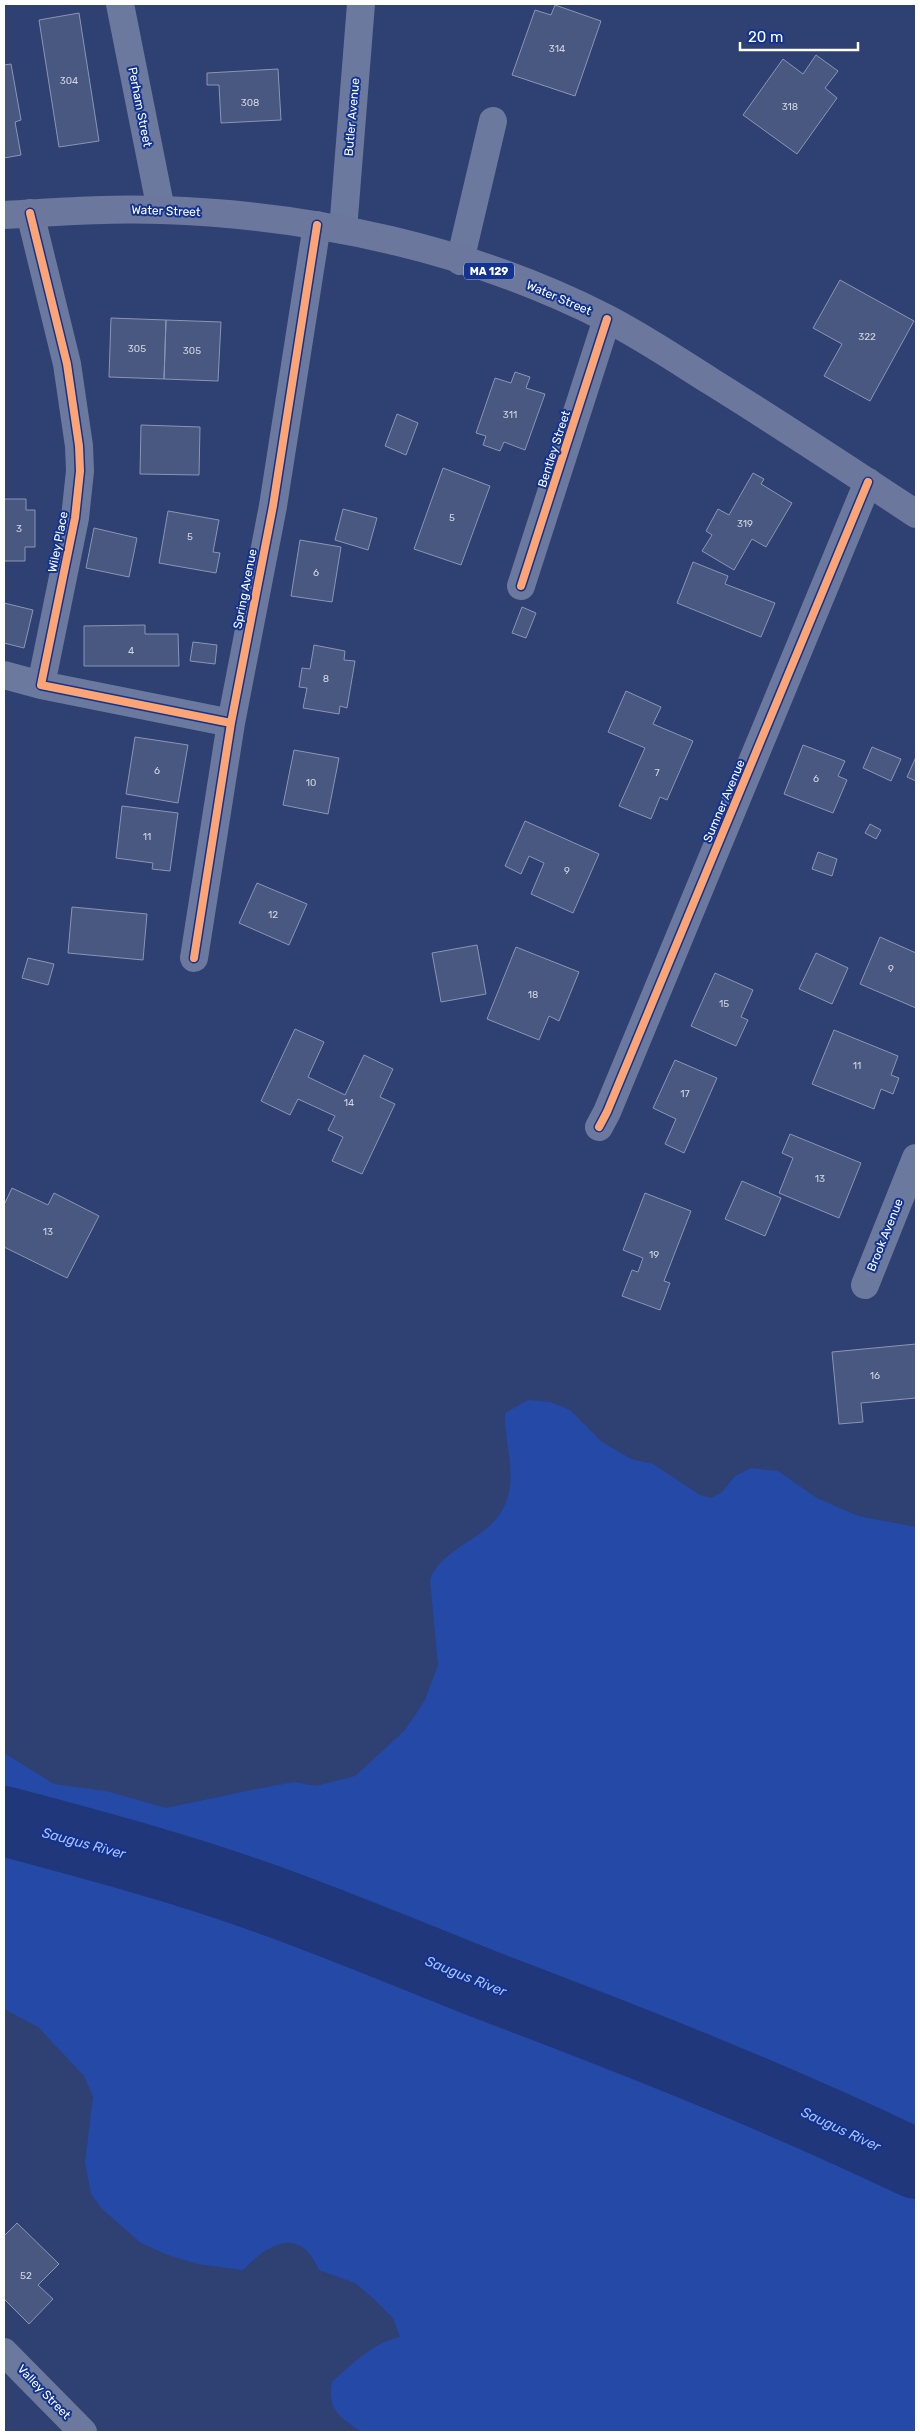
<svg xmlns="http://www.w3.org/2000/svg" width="920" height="2436" font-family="Rubik,sans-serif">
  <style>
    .green { fill: #2549a7 }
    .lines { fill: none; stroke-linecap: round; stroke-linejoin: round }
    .river { stroke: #20377b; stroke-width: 70 }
    .building { fill: #495881; stroke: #8b95b4 }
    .minor { stroke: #6b799e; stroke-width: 28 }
    .major { stroke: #6b779d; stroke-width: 28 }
    .cycleway-casing { stroke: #12338f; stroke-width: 11 }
    .cycleway { stroke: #fda474; stroke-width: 8 }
    .labels { text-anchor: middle; stroke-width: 4; stroke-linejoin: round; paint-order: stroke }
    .number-label { font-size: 10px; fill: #d2d5e0 }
    .shield { fill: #12338f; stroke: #b8c2dd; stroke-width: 1 }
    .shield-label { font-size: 11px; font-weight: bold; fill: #fff }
    .street-label { font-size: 12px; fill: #fff; stroke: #12338f }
    .water-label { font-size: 14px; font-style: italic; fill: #a8bff9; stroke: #12338f }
  </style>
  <rect width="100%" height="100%" fill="#2f4072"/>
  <!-- green -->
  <path class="green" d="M528,1400L550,1402L570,1410L602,1442L631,1459L653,1464L700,1495L711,1498L721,1493L735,1476L751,1468L778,1471L817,1498L858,1516L916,1527V2432H361C340,2416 327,2411 332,2382C351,2365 374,2342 400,2337L393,2318L373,2298L355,2283L319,2270C300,2226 270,2242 243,2270L198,2264L168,2255L141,2243L102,2209L91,2194L85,2162L93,2097L84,2076L38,2027L4,2009V1753L54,1784L106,1791L166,1808L251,1790L294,1782L316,1786L355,1776L405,1730L425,1700L438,1665L430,1580C443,1541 504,1540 510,1486C513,1461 504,1438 505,1413Z"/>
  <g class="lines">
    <!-- river -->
    <path class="river" d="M4,1821C89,1844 174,1866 258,1896C335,1923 410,1955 486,1985C632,2040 776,2097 916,2164"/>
  </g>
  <!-- building -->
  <path class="building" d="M555,5L601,21L575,96L512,75L535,10L551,15Z
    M79,13L99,141L59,147L39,20Z
    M816,55L838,71L825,88L837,98L797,154L743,115L783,59L803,74Z
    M11,64L21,120L15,122L21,155L4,158V65Z
    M278,69L281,120L221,123L219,85H207V73Z
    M840,280L914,321L870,401L824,376L842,344L813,328Z
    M111,318L166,320L164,379L109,377Z
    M166,320L221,322L218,381L164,379Z
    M515,372L530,377L526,388L545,394L525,450L504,442L500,451L483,445L486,436L476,433L495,378L511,383Z
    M397,414L418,423L406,455L385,446Z
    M141,425L200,427L199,475L140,474Z
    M443,468L490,486L461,565L414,549Z
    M753,473L764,479L761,484L792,503L766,547L752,539L734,570L702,551L712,535L706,531L718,509L729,515Z
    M4,499H26V510H35V547H25V561H4Z
    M343,509L377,518L368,550L335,540Z
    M168,511L219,520L213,552L220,553L216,573L159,563Z
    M94,528L137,538L129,577L86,568Z
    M300,540L341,547L332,602L291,596Z
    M693,562L728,576L725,584L775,603L761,637L677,603Z
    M4,603L33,610L24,648L4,643Z
    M522,607L536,613L526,638L512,633Z
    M145,625V634H178L179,666H84V626Z
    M193,642L217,645L215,664L190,661Z
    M314,645L345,651L344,660L355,661L347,708L340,706L339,714L303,708L307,688L299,687L302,668L310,669Z
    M626,691L661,707L653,724L693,741L667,800L660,797L651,819L619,806L645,748L608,732Z
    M135,737L188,745L178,803L126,794Z
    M803,745L845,761L838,776L847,780L833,813L784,794Z
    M872,747L901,759L891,781L863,768Z
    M294,750L339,758L328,814L283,805Z
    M916,757V781L907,777Z
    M122,806L178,813L170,871L152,869L153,863L116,858Z
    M525,821L599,854L573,913L531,894L544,863L529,856L521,874L505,866Z
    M870,824L881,830L876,839L865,833Z
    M818,852L837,859L832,876L812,869Z
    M257,883L307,904L289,945L239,923Z
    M72,907L147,914L143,960L68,953Z
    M880,937L916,953V1008L860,984Z
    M477,945L486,994L441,1002L432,953Z
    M516,947L579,972L559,1021L549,1016L539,1040L487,1019Z
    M816,953L848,968L832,1004L799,989Z
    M28,958L54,964L48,985L22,978Z
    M715,973L753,990L741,1017L748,1020L736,1046L691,1026Z
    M295,1029L324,1042L308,1077L345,1095L364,1055L393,1069L380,1097L395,1104L362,1174L332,1161L343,1137L328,1130L335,1116L298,1099L290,1115L261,1101Z
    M834,1030L898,1056L891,1075L899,1078L893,1094L881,1089L874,1109L812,1084Z
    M675,1060L717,1078L684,1153L665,1144L676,1119L653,1108Z
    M790,1134L861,1163L839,1218L779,1193L793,1158L782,1153Z
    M742,1181L781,1198L765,1236L725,1219Z
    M12,1188L48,1205L54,1193L99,1216L67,1278L4,1247V1205Z
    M645,1193L691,1211L664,1281L670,1283L660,1310L622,1296L632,1270L638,1272L643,1258L623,1250Z
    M916,1344V1398L861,1403L863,1422L839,1424L832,1352Z
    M17,2223L59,2264L38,2285L53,2299L29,2324L4,2299V2236Z"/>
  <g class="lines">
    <!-- minor -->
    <path class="minor" d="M120,4L161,210
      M30,213L67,364L79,446L80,471L75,518L41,685L231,723
      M343,230L361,4
      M460,261L493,121
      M521,586L607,319
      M4,675L41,685
      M194,958L231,723L273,506L317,225
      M599,1127L607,1112L868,482
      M865,1285L916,1158
      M4,2352L83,2432"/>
    <!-- major -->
    <path class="major" d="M4,215C56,212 109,208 162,210C313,215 471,249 606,318C643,337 677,360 712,382C781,425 848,469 916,514"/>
    <!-- cycleway casing -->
    <g class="cycleway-casing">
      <path id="cycleway" d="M30,213L67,364L79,446L80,471L75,518L41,685L231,723
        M521,586L607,319
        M194,958L231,723L273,506L317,225
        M599,1127L607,1112L868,482"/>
    </g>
    <!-- cycleway -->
    <use href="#cycleway" class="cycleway"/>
  </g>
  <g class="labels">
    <!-- number labels -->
    <g class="number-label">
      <text x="557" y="52">314</text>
      <text x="69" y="84">304</text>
      <text x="250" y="106">308</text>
      <text x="790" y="110">318</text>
      <text x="867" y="340">322</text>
      <text x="137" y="352">305</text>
      <text x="192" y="354">305</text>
      <text x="510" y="418">311</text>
      <text x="452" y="521">5</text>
      <text x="745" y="527">319</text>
      <text x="19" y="532">3</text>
      <text x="190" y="540">5</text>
      <text x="316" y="576">6</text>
      <text x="131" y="654">4</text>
      <text x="326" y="682">8</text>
      <text x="157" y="774">6</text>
      <text x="657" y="776">7</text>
      <text x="816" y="782">6</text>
      <text x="311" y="786">10</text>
      <text x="147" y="840">11</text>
      <text x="567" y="874">9</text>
      <text x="273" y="918">12</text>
      <text x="891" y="972">9</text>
      <text x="533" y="998">18</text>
      <text x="724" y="1007">15</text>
      <text x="857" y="1069">11</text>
      <text x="685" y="1097">17</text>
      <text x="349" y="1106">14</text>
      <text x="820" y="1182">13</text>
      <text x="48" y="1235">13</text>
      <text x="654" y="1258">19</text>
      <text x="875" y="1379">16</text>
      <text x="26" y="2279">52</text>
    </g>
    <!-- shield labels -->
    <rect class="shield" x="464" y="262.5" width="50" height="17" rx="4"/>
    <g class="shield-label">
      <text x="489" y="275">MA 129</text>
    </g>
    <!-- street labels -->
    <g class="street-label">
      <text transform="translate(140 107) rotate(79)" y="4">Perham Street</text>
      <text transform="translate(352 117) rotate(-85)" y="4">Butler Avenue</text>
      <text transform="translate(166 211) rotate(2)" y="4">Water Street</text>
      <text transform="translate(559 298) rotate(23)" y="4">Water Street</text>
      <text transform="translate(554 449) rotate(-72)" y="4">Bentley Street</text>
      <text transform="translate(58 542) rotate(-79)" y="4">Wiley Place</text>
      <text transform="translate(245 589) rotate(-79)" y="4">Spring Avenue</text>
      <text transform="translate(724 801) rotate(-67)" y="4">Sumner Avenue</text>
      <text transform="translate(885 1235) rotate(-68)" y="4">Brook Avenue</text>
      <text transform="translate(44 2392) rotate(46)" y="4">Valley Street</text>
    </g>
    <!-- water labels -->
    <g class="water-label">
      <text transform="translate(84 1843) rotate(15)" y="5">Saugus River</text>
      <text transform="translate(466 1976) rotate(22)" y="5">Saugus River</text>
      <text transform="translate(841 2129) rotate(25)" y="5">Saugus River</text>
    </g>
  </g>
  <!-- border -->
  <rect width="920" height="2436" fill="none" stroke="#ffffff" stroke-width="10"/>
  <!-- scale -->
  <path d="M740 42v8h118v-8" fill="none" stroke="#ffffff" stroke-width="2.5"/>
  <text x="748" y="42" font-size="15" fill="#ffffff" stroke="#12338f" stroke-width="4" paint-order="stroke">20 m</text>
</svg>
